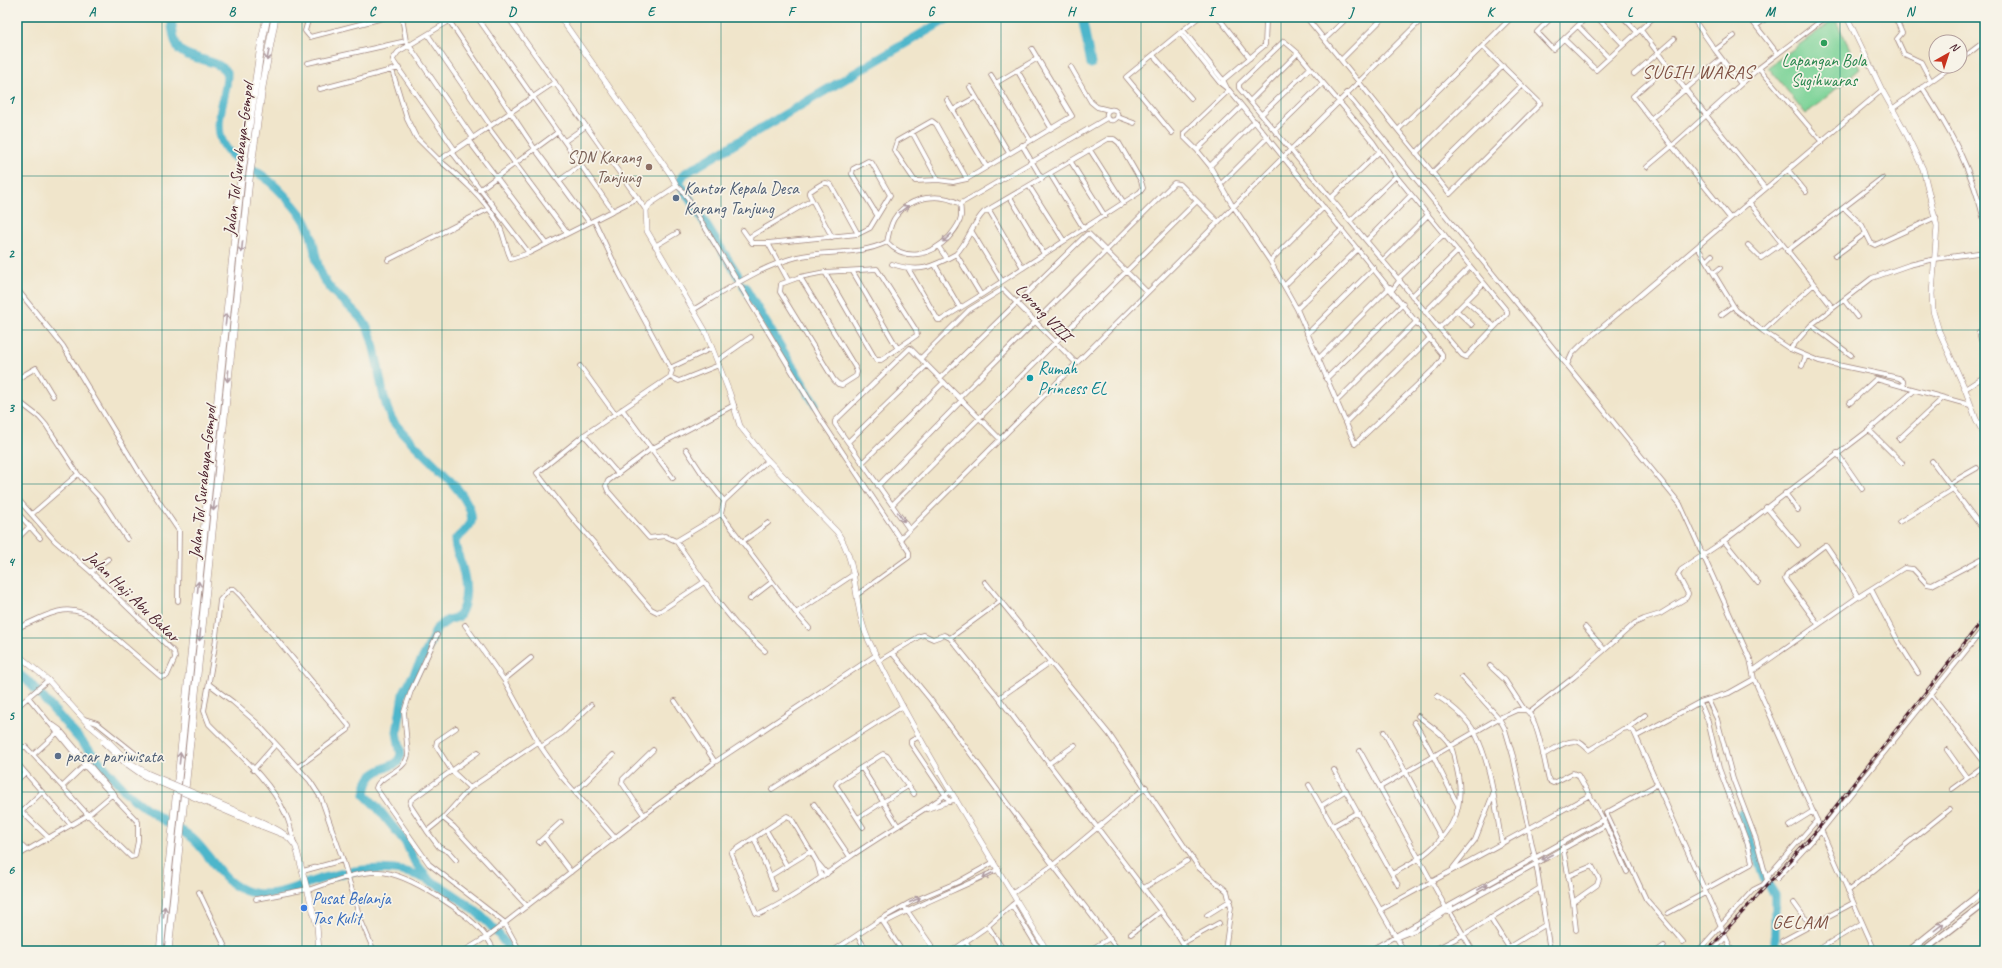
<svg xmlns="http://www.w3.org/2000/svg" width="2002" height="968" font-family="Caveat,sans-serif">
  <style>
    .garden { fill: #7dd398; stroke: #647962 }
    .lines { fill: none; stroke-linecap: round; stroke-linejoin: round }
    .river { stroke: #4db6cb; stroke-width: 9 }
    .minor-casing { stroke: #9d827b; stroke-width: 5.5 }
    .tertiary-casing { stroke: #9d827b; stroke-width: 6 }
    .trunk-casing { stroke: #9d827b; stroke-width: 8 }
    .motorway-casing { stroke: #9d827b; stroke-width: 8 }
    .minor { stroke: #fff; stroke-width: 4 }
    .tertiary { stroke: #fff; stroke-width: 5 }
    .trunk { stroke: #fff; stroke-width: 6 }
    .motorway { stroke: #fff; stroke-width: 7 }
    .rail-casing { stroke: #4a1f2b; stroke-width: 3 }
    .rail { stroke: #f7f3e8; stroke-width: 1.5; stroke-dasharray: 4.5; stroke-linecap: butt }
    .tertiary-bridge-casing { stroke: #9d827b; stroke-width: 6; stroke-linecap: butt }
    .tertiary-bridge { stroke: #fff; stroke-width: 5 }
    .oneway { stroke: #ae9aa0 }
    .grid { fill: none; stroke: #0f766e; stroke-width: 1; stroke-opacity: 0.55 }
    .leisure-dot { fill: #2e9e5b; stroke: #f7f3e8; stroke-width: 1.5 }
    .education-dot { fill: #8d6e63; stroke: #f7f3e8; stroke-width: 1.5 }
    .service-dot { fill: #5c6f8a; stroke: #f7f3e8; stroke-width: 1.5 }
    .culture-dot { fill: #0f9aa8; stroke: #f7f3e8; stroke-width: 1.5 }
    .shop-dot { fill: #3f7fe0; stroke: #f7f3e8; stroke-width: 1.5 }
    .labels { text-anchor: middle; stroke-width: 3.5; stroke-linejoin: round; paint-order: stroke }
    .leisure-label { font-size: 17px; fill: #27864d; stroke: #f7f3e8 }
    .education-label { font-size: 17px; fill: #785e54; stroke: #f7f3e8; text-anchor: end }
    .street-label { font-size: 17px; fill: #4a1f2b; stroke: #f7f3e8 }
    .service-label { font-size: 17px; fill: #4e5e75; stroke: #f7f3e8; text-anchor: start }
    .culture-label { font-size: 17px; fill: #0d838f; stroke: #f7f3e8; text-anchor: start }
    .shop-label { font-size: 17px; fill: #366cbe; stroke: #f7f3e8; text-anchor: start }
    .quarter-label { font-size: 19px; letter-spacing: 1px; fill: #7e5042; stroke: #f7f3e8 }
    .neatline { fill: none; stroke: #0f766e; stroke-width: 1.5 }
    .grid-label { font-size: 13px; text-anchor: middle; font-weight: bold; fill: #0f766e }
  </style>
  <rect width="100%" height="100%" fill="#f7f3e8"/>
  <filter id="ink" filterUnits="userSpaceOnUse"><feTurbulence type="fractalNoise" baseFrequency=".025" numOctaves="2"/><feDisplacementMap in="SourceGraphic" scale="8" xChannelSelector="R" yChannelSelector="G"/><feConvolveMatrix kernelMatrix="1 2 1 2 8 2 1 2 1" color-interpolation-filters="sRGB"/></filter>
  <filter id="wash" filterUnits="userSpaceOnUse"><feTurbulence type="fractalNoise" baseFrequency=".012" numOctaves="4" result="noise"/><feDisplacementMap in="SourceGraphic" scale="16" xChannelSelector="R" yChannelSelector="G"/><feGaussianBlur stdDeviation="0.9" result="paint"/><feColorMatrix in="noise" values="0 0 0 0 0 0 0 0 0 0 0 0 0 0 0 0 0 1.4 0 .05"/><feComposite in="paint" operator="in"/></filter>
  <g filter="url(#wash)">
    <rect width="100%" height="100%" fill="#f0e5cb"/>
    <!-- garden -->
    <path class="garden" d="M1835,19L1860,69L1806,114L1768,67Z"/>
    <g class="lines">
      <!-- river -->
      <path class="river" d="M171,17C172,26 173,40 178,48C186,60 214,57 227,72C228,97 212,120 223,143C232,161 252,167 267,179C280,190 292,203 302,216C317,236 312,264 327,284C340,302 362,312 370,334C379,358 381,403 393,421C409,445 478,495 471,522C469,529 460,535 455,540C455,547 457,551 459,558C466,576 470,601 458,617L448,620L437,628L426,652L403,694L397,732L401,755L397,763C378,771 367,772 365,795L376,806L406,843L415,862L429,880
        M1082,17L1091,64
        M739,277L679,182L684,174L950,17
        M744,286L815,404
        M17,673L29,682L128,794C142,806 155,815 170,824C177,829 187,833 193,839C212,856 222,885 249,892C278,900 301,883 328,877C348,871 372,868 394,870C435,874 490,916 510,951
        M1741,813L1764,878L1775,895V951"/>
    </g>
  </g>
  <g filter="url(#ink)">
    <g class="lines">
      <!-- minor casing -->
      <g class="minor-casing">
        <path id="minor" d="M309,17L305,31L310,37L387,17
          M402,17L406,41L473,138
          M456,17L398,52L393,59L394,62L455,150L555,82
          M477,17L613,211
          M508,17L646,210
          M1218,17L1250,58
          M1306,17L1450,194L1540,104L1539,102L1483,47
          M1552,17L1537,32L1553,49L1587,17
          M1597,17L1623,44
          M1623,17L1637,32
          M1692,17L1715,50
          M1749,17L1777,53
          M1895,17L1902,33L1897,39L1904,54L1921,62L1931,81
          M450,22L535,149L589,222
          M1578,26L1608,57
          M1756,26L1768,17
          M1640,29L1685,89L1765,188
          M1183,30L1223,80L1227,88
          M1180,33L1220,83L1229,90
          M428,35L490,125
          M1734,36L1715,50L1741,84
          M1325,39L1348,17
          M1564,39L1596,70L1654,17
          M1284,41L1298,53L1373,142L1396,176L1507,311V314L1466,357L1462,355L1439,328L1239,88V84Z
          M1153,55L1191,98
          M1341,60L1384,17
          M1960,60L1985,41
          M308,63L406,41
          M1668,66L1633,96L1672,146L1759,68L1826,17
          M1071,67L1091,102L1097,107L1109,110
          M1759,68L1822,142
          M392,70L407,119L416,137L439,160
          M1017,70L1051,128
          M1634,74L1674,39
          M991,75L1030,140
          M996,83L1038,58
          M1220,83L1265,45L1266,21L1263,17
          M970,87L1009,153
          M1922,87C1952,133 1972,170 1985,224
          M320,89L399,68
          M1229,90L1442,354V359L1435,368L1355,444L1297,309L1270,261L1231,203L1210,166L1197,150L1184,137V133Z
          M1346,93L1567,365
          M947,100L986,166
          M1250,101L1298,53
          M1892,109L1952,66
          M1106.5 115a5.5 5.5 0 1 1 11 0a5.5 5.5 0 1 1-11 0Z
          M953,110L976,97
          M1262,114L1310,68
          M1118,117L1134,123
          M1653,117L1721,59
          M488,127L567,233
          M1275,130L1323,83
          M1398,130L1512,17
          M912,132L938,180
          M1172,133L1126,77L1199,17
          M1108,139H1114L1119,143L1141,181L1143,188L1140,192L981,295L956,254C968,242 972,224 984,212Z
          M469,141L547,244
          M565,141L586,126
          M1022,145L1042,179
          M1090,150L1124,203
          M1197,150L1242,106
          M453,151L439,160C461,178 482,196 497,221C504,233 505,247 511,259L529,253
          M452,152L529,253L638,198
          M1416,153L1503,66
          M1071,162L1105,216
          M1210,166L1255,121
          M1647,167L1672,146L1730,218
          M1788,170L1806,192
          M1432,173L1522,85
          M1050,174L1084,229
          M967,179L936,124L932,121L897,141L894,150L915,181L938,180L953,182L967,179L1072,116L1032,49
          M560,180L581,165
          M1221,184L1268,137
          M677,186L683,191L823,423L909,552V557L858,594
          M1029,186L1064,241
          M479,190L558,132
          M1010,197L1044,254
          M1332,197L1379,152
          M1749,202L1833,308
          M960,204L1107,118
          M1844,208L1862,225L1871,243L1875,245L1936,217
          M989,210L1023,268
          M594,220L619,273L672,371L670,377L584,435L618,474
          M1351,220L1396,176
          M743,230L750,240
          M972,232L1002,281
          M832,237L809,194V192C816,188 824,179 831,185L858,234
          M1367,240L1411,195
          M887,242C905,262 931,256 949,237C954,231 960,224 961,216C961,212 961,207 960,204
          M768,243H752L750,240L751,236L812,200
          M1748,245L1761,258L1781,244
          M655,246L677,233
          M938,246L947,259
          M1698,248L1736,310L1763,331L1790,349L1819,361L1899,378L1903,381L1904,387
          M1787,251L1882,178
          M1835,256L1866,233
          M388,260L488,209
          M1383,260L1428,215
          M1270,261L1324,207
          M1706,261L1712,255
          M892,264C919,273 931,268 956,254
          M935,265L960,308
          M909,270L938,320H941L981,295
          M853,272L898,349
          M1714,273L1720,268
          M800,277L825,272L877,269L916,330L917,335L881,360H876L825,272
          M800,277L855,367L857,372L856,376L842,385L838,384L834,380L780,292L781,284Z
          M1398,279L1444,234
          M788,280L768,243L858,234L870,228L890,195L872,163L868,161L853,169L852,174L877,215
          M1284,286L1342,229
          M17,289L63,346L141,475L179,531L178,601
          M1392,290L1400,280
          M1412,296L1458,251
          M1844,300L1857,317
          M1466,301L1494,326
          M1297,309L1358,249
          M693,310C726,290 759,267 797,257C826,250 859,256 887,242C889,233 890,223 896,216C911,196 940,192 960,204
          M1456,310L1472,325
          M1425,312L1470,267
          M1721,315L1733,306
          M1811,325L1851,355
          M1439,328L1484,283
          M1985,328L1979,332L1985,354
          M1763,331L1813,285
          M1307,334L1374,268
          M1790,349L1811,325L1872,278L1909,265L1935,259L1985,252
          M921,358L969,310L1003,289L1076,363
          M1318,359L1390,287
          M717,361L751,337
          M580,366L615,414
          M1802,366L1806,356
          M670,368L712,348
          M670,377L679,381L719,365
          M940,378L1087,234H1089L1147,292
          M17,379L36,368L53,396
          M1326,379L1403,304
          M1965,389L1985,376
          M959,398L1174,183L1180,184L1218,222
          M17,400L39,417L46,425L78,474L32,514
          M1336,402L1417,321
          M1850,403L1876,379L1970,405
          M734,405L651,449L608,481L606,486L608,491L649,538L665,536L676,541L719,603L736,624L765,651
          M622,409L673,478
          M1345,423L1430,338
          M1869,430L1902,463
          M584,435L537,473L563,507L651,609L657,612L662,610L704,582
          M1899,439L1943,398
          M848,442L927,365
          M686,449L701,472L724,501
          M1837,453L1862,489
          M1932,461L1985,532
          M862,463L944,382
          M78,474L100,498L127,539
          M1949,484L1977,468
          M878,486L962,400
          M1785,493L1798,510
          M17,498L55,541L91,572L174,652L175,658L167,676L161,677L95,620C66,599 46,617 17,628
          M892,505L1197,201
          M1766,507L1798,545
          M17,512L40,538
          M721,514L796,613L854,574
          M1899,522L1953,489
          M909,529L835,424V421L910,348L1000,439
          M901,538L1424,17
          M17,539L30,526
          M676,541L721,514L724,501L768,460
          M1724,541L1758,583
          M742,542L768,523
          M91,572L108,559
          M985,582L1109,734L1199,868L1227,891L1231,907L1225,951
          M1871,589L1898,641L1918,673
          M750,599L772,582
          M796,613L809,628
          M1818,624L1785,579L1787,574L1824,546H1826L1845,574L1858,597
          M465,625L504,680L541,747L561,776L615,838
          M1585,627L1604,649
          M437,635L411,691L404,712L408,755C405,772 379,775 376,788L429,864L504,922L520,951
          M950,638L999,602
          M893,654L930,699L1053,865L1119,951
          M879,661L920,636L924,635L933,639L944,635L950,638L999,698L1172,926L1187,951
          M1490,666L1505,680L1524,709
          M1754,670L1858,597L1904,568L1913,569L1927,584L1932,585L1985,557
          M1462,677L1499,718L1505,729L1513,756L1536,863L1550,951
          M504,680L531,658
          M209,684L233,702L257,723L310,781L321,798L343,860L360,918L374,951
          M1931,694L1985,763
          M1437,696C1451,705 1467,718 1475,733C1492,766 1495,807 1502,844
          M999,698L1049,663
          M675,701L715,762
          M1700,702L1708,721L1719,768L1748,845L1752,862L1751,864L1704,890
          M17,707L48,680
          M1529,712L1574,677L1635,623L1644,619L1660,614L1686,598L1688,594L1678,575L1681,570L1724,541L1869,430L1915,390
          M84,719L97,723L142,759
          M1414,722C1431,748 1443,778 1458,805
          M53,725L60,730L115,795
          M456,728L437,741L436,746L452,771L470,788L538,742
          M1628,728L1645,715
          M1384,732L1442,839
          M1637,736L1700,702L1729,693L1754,679
          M918,737L911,741V744L950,802
          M541,747L562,733L591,705
          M17,750L21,747H26L88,815L131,857L135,856L138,841V822L84,765L29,698
          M1947,750L1967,778
          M1360,751L1446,908
          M34,754L58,732
          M1543,755C1553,750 1568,738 1579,742C1583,744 1586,748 1589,750L1623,729L1628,728L1634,732L1732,951
          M17,763L70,824
          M1048,764L1075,745
          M862,768L898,826
          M253,770L276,744
          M1334,770L1398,885
          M17,780L25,773
          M1309,785L1404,951
          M1656,785L1606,813L1646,899L1683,942
          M63,786L86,764
          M1380,787L1499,718L1517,710H1526C1538,718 1545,766 1549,781L1553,783L1573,773L1578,775L1603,819L1627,872
          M470,788L443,818L427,831L410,805L411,800L478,752
          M772,789L903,706
          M1952,789L1985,765
          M575,792L613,755
          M814,804L850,857
          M1321,806L1346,790
          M927,809L956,799
          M22,812L49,838
          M644,815L622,783L623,779L653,750
          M17,816L42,792
          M443,818L454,827L526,905
          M858,818L908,786
          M1333,826L1358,812
          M1789,826L1813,811
          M863,827L836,785L838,782L883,754L887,756L914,794
          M766,830L787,866
          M427,831L439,847L449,852L456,860
          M545,838L571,872
          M754,838L770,876L811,851
          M17,841L26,850
          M539,842L561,822
          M294,843C292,833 290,822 285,813C269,778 235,751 209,724L204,711L215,646L220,600L230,589H234L240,595L349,726L348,730L298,767
          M1563,847L1573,902L1576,930
          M17,856L88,815L114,793
          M817,862L821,877
          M1453,868L1475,840L1493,794
          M303,871L343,860
          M827,874L817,862L791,818L787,816L731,853L756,913L760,914C792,899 820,878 850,857C883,834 918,815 951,791
          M1392,874C1408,865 1424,857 1437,843C1461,820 1464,793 1455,762C1454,757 1453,751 1451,747C1444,734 1429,725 1418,716
          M770,876L775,889
          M1568,876L1592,866L1599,879L1597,885L1573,902
          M1767,877L1817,820
          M1777,879L1821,831L1985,627
          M1144,888L1187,861
          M308,890C330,883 356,871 379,872C408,873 471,914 487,938C490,942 492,947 495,951
          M1848,891L1950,809
          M199,892L227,951
          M1013,893L1053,865L1146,787
          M256,899L308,889
          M1017,901L1012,905L1040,951
          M1794,903L1804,917L1813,925
          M1449,906L1604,819
          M906,909L931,945V950L929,951
          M1380,910L1590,795
          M1452,910L1606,825
          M1450,912L1473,951
          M1668,913L1705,893
          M1207,915L1231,900
          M1490,918L1511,951
          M881,919L911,902L958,882L994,862
          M884,923C921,903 961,888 999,869
          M988,926L1004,951
          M1131,934L1161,911
          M857,935L867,951
          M1395,938L1418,929L1447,911
          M1782,941L1853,903
          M966,942L972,951
          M1183,943L1219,923
          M1509,947L1545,925
          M464,951L487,937L644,815L715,762L876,655
          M833,951L881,919L902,951
          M952,951L988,926L1012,905
          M1088,951L1110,938
          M1369,951L1447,907H1451L1452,910L1448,912L1446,909
          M1432,951L1463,935L1540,888
          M1657,951L1664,946
          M1698,951L1753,890L1763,885L1767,880L1756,839L1733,779L1717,719L1708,700
          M1713,951L1725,938
          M1816,951L1862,923
          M1875,951L1754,679L1750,659L1680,504L1567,365L1572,354L1581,345L1882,90"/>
      </g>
      <!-- tertiary casing -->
      <g class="tertiary-casing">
        <path id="tertiary" d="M560,17L671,175L677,186L650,204L646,210L647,231L705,330L730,394L740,426L764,456L837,532C860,565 852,606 869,641C921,748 986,849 1047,951
          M1847,17L1882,90L1905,131L1923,169L1937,226L1932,294L1933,311L1939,331L1965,389L1976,419L1985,436
          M17,654L48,680L88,724L106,739
          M262,822C275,828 288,834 296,847L317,926L319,951
          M261,826L284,835"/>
      </g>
      <!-- trunk casing -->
      <g class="trunk-casing">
        <path id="trunk" d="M1909,951L1985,890
          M1923,951L1985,903"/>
      </g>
      <!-- motorway casing -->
      <g class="motorway-casing">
        <path id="motorway" d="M160,951L241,179L261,46L267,17
          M168,951L249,180L262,87L275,17"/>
      </g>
      <!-- minor -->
      <use href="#minor" class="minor"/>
      <!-- tertiary -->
      <use href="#tertiary" class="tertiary"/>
      <!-- trunk -->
      <use href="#trunk" class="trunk"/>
      <!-- motorway -->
      <use href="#motorway" class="motorway"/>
      <!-- rail casing -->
      <g class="rail-casing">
        <path id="rail" d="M1707,951L1817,830L1985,617"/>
      </g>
      <!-- rail -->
      <use href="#rail" class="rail"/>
      <!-- tertiary-bridge casing -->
      <g class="tertiary-bridge-casing">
        <path id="tertiary-bridge" d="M106,739L129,762L147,773L262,822
          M103,742L124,762L144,776L261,826"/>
      </g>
      <!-- tertiary-bridge -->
      <use href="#tertiary-bridge" class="tertiary-bridge"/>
    </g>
    <!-- one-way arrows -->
    <defs><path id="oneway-shaft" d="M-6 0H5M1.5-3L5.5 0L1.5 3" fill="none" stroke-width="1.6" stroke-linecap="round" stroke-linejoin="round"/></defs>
    <g class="oneway">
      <use href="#oneway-shaft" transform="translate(268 55) rotate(101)"/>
      <use href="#oneway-shaft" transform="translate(904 209) rotate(-37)"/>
      <use href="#oneway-shaft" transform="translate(947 238) rotate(136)"/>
      <use href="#oneway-shaft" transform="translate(242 247) rotate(96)"/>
      <use href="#oneway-shaft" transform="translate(226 319) rotate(-84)"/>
      <use href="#oneway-shaft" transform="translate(228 376) rotate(96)"/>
      <use href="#oneway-shaft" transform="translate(214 505) rotate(96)"/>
      <use href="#oneway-shaft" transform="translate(901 517) rotate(55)"/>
      <use href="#oneway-shaft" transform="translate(198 587) rotate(-84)"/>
      <use href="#oneway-shaft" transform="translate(200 635) rotate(96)"/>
      <use href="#oneway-shaft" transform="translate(180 758) rotate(-84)"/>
      <use href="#oneway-shaft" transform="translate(1547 857) rotate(153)"/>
      <use href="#oneway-shaft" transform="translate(988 875) rotate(153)"/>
      <use href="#oneway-shaft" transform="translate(1483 887) rotate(-30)"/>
      <use href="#oneway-shaft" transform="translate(915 900) rotate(-24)"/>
      <use href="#oneway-shaft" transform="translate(164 912) rotate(-84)"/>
      <use href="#oneway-shaft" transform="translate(1939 927) rotate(-38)"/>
    </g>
  </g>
  <!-- grid -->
  <path class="grid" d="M162,17V951M302,17V951M442,17V951M581,17V951M721,17V951M861,17V951M1001,17V951M1141,17V951M1281,17V951M1421,17V951M1560,17V951M1700,17V951M1840,17V951M17,176H1985M17,330H1985M17,484H1985M17,638H1985M17,792H1985"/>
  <!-- markers -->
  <circle class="leisure-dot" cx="1824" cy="43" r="4"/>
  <circle class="education-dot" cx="649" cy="167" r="4"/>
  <g class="service-dot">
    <circle cx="676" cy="198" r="4"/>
    <circle cx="58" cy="756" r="4"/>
  </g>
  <circle class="culture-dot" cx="1030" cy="378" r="4"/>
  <circle class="shop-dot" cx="304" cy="908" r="4"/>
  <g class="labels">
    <!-- leisure labels -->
    <g class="leisure-label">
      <text x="1824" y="66">Lapangan Bola<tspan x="1824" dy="20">Sugihwaras</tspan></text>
    </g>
    <!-- education labels -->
    <g class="education-label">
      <text x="641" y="163">SDN Karang<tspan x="641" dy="20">Tanjung</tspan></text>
    </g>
    <!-- street labels -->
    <g class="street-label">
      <text transform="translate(238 159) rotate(-83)" y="6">Jalan Tol Surabaya–Gempol</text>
      <text transform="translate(1044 312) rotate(46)" y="6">Lorong VIII</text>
      <text transform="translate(202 482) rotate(-84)" y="6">Jalan Tol Surabaya–Gempol</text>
      <text transform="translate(133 596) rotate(44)" y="6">Jalan Haji Abu Bakar</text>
    </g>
    <!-- service labels -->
    <g class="service-label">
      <text x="684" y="194">Kantor Kepala Desa<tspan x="684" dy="20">Karang Tanjung</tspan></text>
      <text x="66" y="762">pasar pariwisata</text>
    </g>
    <!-- culture labels -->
    <g class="culture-label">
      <text x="1038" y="374">Rumah<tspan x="1038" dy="20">Princess EL</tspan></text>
    </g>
    <!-- shop labels -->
    <g class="shop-label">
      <text x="312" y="904">Pusat Belanja<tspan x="312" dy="20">Tas Kulit</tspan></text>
    </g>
    <!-- quarter labels -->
    <g class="quarter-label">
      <text x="1698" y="78">SUGIH WARAS</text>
      <text x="1800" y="928">GELAM</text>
    </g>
  </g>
  <!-- margin -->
  <rect width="2002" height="968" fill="none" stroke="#f7f3e8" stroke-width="44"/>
  <!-- north arrow -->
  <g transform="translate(1948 54) rotate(39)"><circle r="19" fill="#f7f3e8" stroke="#b29e9c"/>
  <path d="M0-3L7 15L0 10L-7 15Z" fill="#c8321e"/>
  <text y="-6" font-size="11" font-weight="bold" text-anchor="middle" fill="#4a1f2b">N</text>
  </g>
  <rect x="22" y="22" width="1958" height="924" class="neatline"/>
  <g class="grid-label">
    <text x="92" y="16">A</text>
    <text x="232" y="16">B</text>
    <text x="372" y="16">C</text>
    <text x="512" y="16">D</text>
    <text x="651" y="16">E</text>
    <text x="791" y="16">F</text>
    <text x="931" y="16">G</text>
    <text x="1071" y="16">H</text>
    <text x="1211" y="16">I</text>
    <text x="1351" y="16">J</text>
    <text x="1490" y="16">K</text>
    <text x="1630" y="16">L</text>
    <text x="1770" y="16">M</text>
    <text x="1910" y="16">N</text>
    <text x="11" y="104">1</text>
    <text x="11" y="258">2</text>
    <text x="11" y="412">3</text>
    <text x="11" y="566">4</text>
    <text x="11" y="720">5</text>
    <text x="11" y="874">6</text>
  </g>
</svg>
